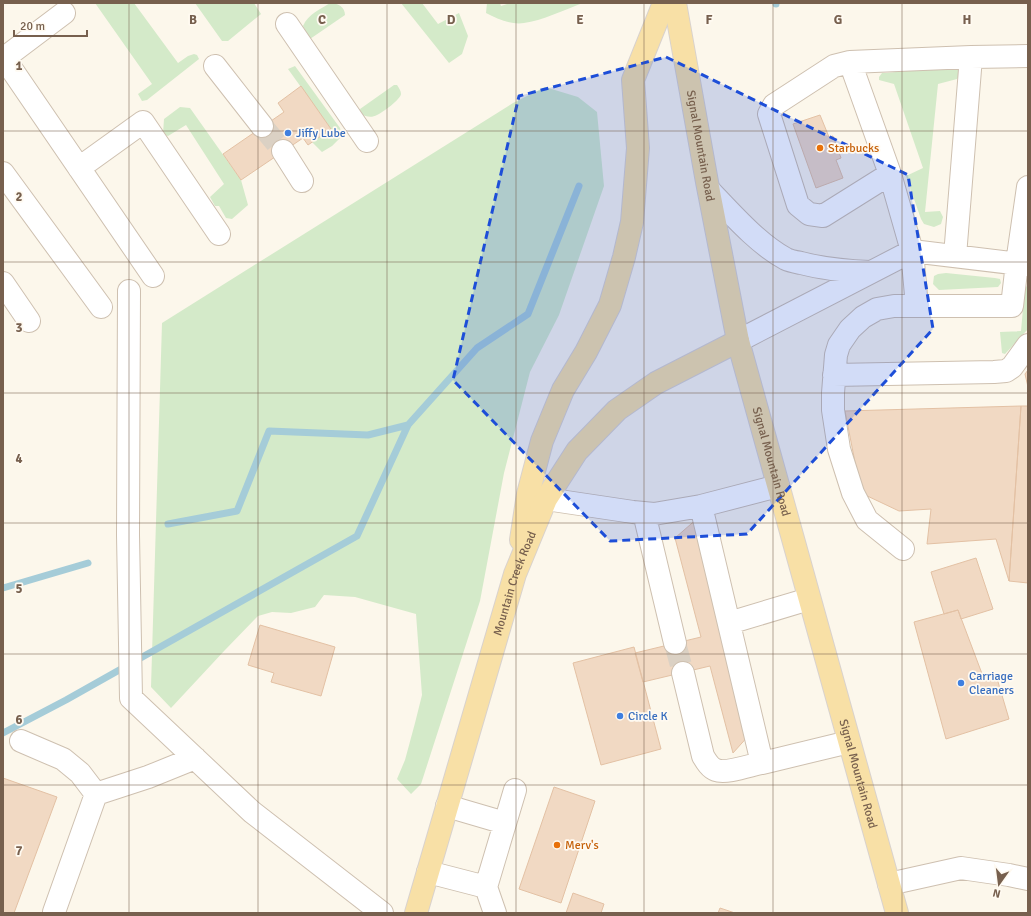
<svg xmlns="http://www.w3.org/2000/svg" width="1031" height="916" font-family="Signika,sans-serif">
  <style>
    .green { fill: #d4eac9 }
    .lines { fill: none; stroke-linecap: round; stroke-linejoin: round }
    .stream { stroke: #a5ccd8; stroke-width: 7 }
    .building { fill: #f1d9c3; stroke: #e3c1a4 }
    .minor-tunnel { stroke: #dbd1c4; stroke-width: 22; stroke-dasharray: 22 11; stroke-linecap: butt }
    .minor-casing { stroke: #cec0b0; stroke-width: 24 }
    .major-casing { stroke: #d9d2cd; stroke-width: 24 }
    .minor { stroke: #fff; stroke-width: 22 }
    .major { stroke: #f8e0a6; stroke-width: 22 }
    .marked { fill: #1d4ed8; fill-opacity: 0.2; stroke: #1d4ed8; stroke-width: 3; stroke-dasharray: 8 5; stroke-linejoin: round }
    .grid { fill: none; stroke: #77604e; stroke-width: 1; stroke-opacity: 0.55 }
    .shop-dot { fill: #3f7fe0; stroke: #fffaf1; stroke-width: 1.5 }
    .food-dot { fill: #e8710a; stroke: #fffaf1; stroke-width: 1.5 }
    .labels { text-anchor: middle; stroke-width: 3.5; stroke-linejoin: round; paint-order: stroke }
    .shop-label { font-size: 12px; fill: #366cbe; stroke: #fffaf1; text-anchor: start }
    .street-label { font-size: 12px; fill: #77604e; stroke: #fffaf1 }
    .food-label { font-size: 12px; fill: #c56008; stroke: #fffaf1; text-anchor: start }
    .grid-label { font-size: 13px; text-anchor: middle; font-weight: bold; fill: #77604e; stroke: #fffaf1; stroke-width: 3.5; stroke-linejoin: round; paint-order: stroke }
  </style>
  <rect width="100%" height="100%" fill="#fcf7eb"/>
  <!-- green -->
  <path class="green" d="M95,3H134L178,63L188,56L194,54L197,55L199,59L147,100L142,101L138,94L152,84Z
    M195,3H254L261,14L228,41H222Z
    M330,3C338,3 345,7 345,15L310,39L303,26C308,14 321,9 330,3Z
    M401,3H422L438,24L459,13L468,36L462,54L449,63Z
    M487,3H500L501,6L510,3H583C566,9 541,21 524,23C511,25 497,19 486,13Z
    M295,66L340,128L342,136L332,146L322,152L312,142L331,129L288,69Z
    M954,66L959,70L961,74L957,79L938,84L925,212L940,211L943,217L941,224L934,227L924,224L921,219L906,176L923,168L894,84L879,80V77L882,73H886Z
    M394,85H397C399,88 401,91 401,94C401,99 382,113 377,115C372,118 366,117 361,114L360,109Z
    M545,87L578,97L597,112L604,186L559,315L530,372L504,473L480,601L421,784L411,794L397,779L405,760L415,723L422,695L416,614L355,597L324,595L315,607L291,613L272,612L258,616L225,650L171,708L151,687L162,323L513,103Z
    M180,107L190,108L241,180L248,205L232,219L226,218L219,206H215L210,197L224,184L186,125L168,136L163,134L164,119Z
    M946,273L995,278L1000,279L1001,283L998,287L939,290L933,284L934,276L938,274Z
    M1025,286L1028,287V329L1005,354L1002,353L1000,332L1021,331Z"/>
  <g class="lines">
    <!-- stream -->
    <path class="stream" d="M776,4V3
      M168,524L237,511L269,431L368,435L408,425
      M3,588L88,563
      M3,733L66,700L357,536L408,425L477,348L528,314L579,186"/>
  </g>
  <!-- building -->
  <path class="building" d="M301,86L331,129L308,145L303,138L241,180L223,154L284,112L278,103Z
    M820,115L829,137L833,136L841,158L836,160L843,178L816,188L793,124Z
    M1028,370V387L1025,374Z
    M1021,406L1009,581L996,539L927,544L931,509L899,511L861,493L845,411Z
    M1021,406H1028V583L1009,581Z
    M699,517L750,734L733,753L710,666L643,682L635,653L701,637L675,538Z
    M976,558L993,609L961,619L958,610L944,614L931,572Z
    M958,610L984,679L996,675L1009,719L946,739L914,622Z
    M260,625L335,647L321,696L271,682L274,673L248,665Z
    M634,647L661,749L601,765L573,663Z
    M3,778L57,797L14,913H3Z
    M554,787L595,801L561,903L519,889Z
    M573,893L604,904L601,913H566Z
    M720,908L735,913H718Z"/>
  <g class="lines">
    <!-- minor-tunnel -->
    <path class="minor-tunnel" d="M262,126L283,151
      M675,643L683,673"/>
    <!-- minor casing -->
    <g class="minor-casing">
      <path id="minor" d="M287,24L367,141
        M4,58L153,276
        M3,59L64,13
        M850,62L834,66L774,105L769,114L798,205L809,214L823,216L890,174
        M215,66L262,126
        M283,151L302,181
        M79,168L143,122L219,234
        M3,173L101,307
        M709,190C731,213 758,244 786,259C790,261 796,262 801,263C824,269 846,271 870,272
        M955,256L971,57
        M3,283L29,321
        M129,291L128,535L131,698L252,812L382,913
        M917,306L912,251L890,174L850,62L971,57L1028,56
        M738,341L912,251L1028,265
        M834,375L994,372L1006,371L1012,367L1028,345
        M778,486L701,506L762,763L849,742
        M546,499L633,512L654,514L701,506
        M644,513L675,643
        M903,549L867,520L853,493L839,449L833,410V393L836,355L839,345L850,329L863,317L877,309L894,306H1012L1017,263L1028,187
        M729,623L809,599
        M683,673L703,756C706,761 710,768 716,770C726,774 751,765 762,763
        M21,741L63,759L80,773L96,794L148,777L195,758
        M447,806L505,823
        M428,872L486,887
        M889,884L961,868L1009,875L1028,879
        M54,912L96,794
        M495,913L486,887L515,790"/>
    </g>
    <!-- major casing -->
    <g class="major-casing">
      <g id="major">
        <path id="s1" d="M675,3L707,182L738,341L897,913"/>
        <path d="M521,540L528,494L542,441L563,390L586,352L610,305L624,257L632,222L638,148L633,80L664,3"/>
        <path id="s2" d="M416,913L515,574L546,499L577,451L617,410L656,383L738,341"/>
      </g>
    </g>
    <!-- minor -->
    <use href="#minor" class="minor"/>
    <!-- major -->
    <use href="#major" class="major"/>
  </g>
  <!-- marked area -->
  <path class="marked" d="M666,57L908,175L933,329L747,534L610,541L453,380L519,96Z"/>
  <!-- grid -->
  <path class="grid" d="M129,3V913M258,3V913M387,3V913M516,3V913M644,3V913M773,3V913M902,3V913M3,131H1028M3,262H1028M3,393H1028M3,523H1028M3,654H1028M3,785H1028"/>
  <!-- markers -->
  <g class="shop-dot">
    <circle cx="288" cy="133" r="4"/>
    <circle cx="961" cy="683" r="4"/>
    <circle cx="620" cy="716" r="4"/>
  </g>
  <g class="food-dot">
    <circle cx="820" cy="148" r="4"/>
    <circle cx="557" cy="845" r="4"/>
  </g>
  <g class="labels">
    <!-- shop labels -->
    <g class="shop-label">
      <text x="296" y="137">Jiffy Lube</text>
      <text x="969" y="680">Carriage<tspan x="969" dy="14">Cleaners</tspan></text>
      <text x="628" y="720">Circle K</text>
    </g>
    <!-- street labels -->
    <g class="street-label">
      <text dy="4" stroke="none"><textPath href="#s1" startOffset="145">Signal Mountain Road</textPath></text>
      <text dy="4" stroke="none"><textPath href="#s1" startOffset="469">Signal Mountain Road</textPath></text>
      <text dy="4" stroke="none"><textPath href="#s2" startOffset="344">Mountain Creek Road</textPath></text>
      <text dy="4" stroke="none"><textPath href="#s1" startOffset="793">Signal Mountain Road</textPath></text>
    </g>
    <!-- food labels -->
    <g class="food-label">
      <text x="828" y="152">Starbucks</text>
      <text x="565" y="849">Merv's</text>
    </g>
  </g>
  <g class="grid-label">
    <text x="193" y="24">B</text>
    <text x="322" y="24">C</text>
    <text x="451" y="24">D</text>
    <text x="580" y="24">E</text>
    <text x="709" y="24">F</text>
    <text x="838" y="24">G</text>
    <text x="967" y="24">H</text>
    <text x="19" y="70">1</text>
    <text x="19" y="201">2</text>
    <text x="19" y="332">3</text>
    <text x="19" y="463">4</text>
    <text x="19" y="593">5</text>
    <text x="19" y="724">6</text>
    <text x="19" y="855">7</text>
  </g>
  <!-- border -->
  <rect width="1031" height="916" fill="none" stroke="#77604e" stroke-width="8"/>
  <!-- north arrow -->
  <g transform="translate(999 884) rotate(194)" stroke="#fffaf1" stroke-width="3" paint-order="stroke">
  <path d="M0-3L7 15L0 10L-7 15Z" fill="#77604e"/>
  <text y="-6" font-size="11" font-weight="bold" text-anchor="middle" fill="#77604e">N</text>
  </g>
  <!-- scale -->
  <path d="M14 30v6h73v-6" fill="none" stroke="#77604e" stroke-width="2"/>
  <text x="20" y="30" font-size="12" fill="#77604e" stroke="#fffaf1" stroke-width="3" paint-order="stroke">20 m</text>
</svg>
